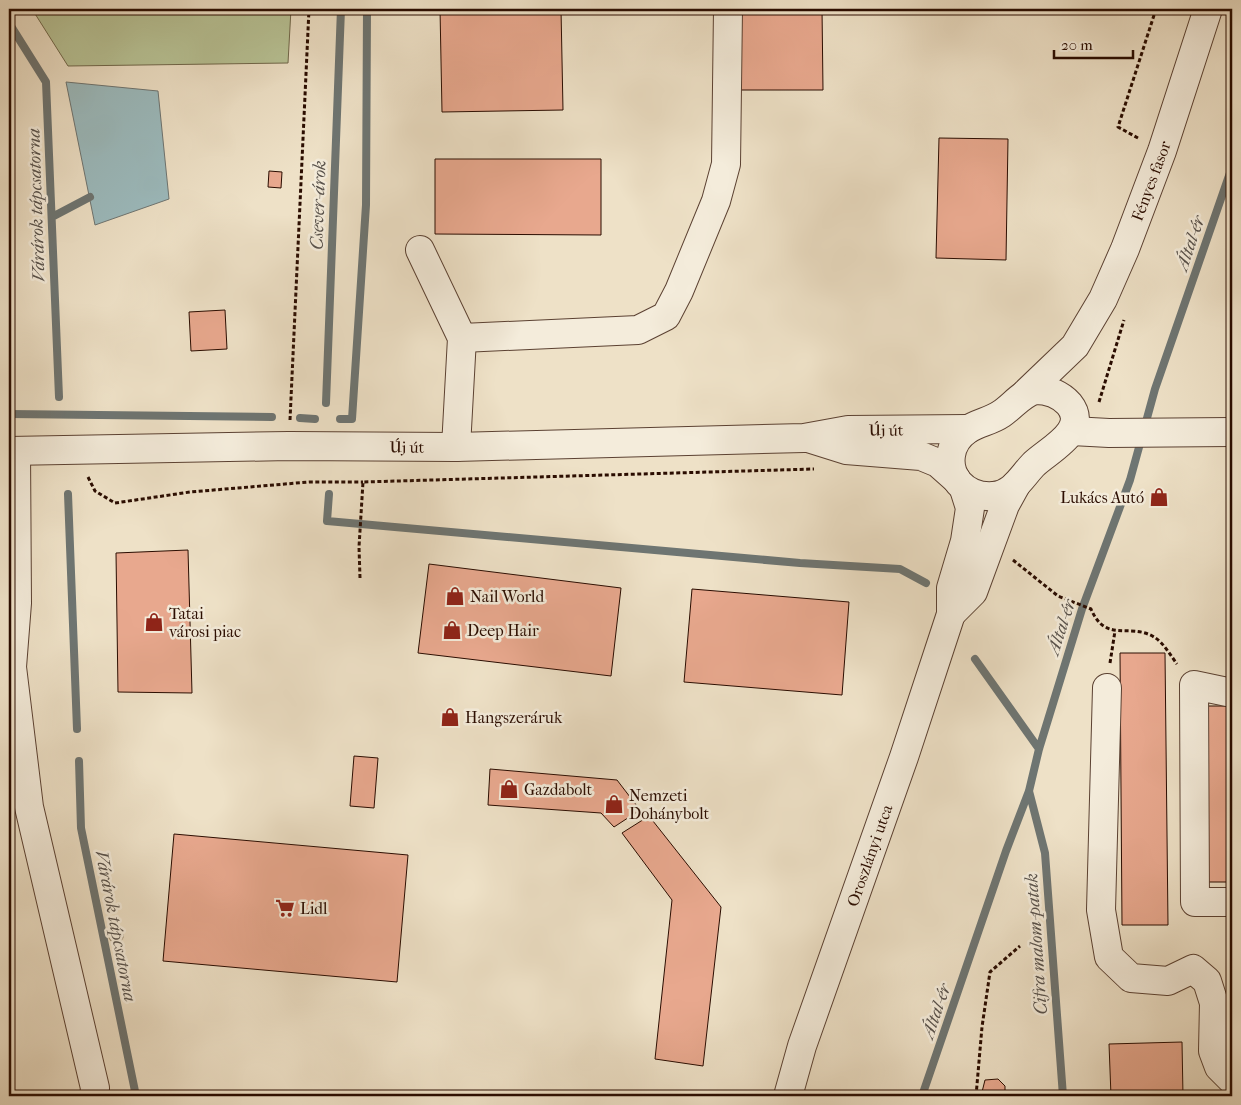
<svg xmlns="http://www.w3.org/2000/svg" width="1241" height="1105" font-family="'IM FELL French Canon',serif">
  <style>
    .green { fill: #b8c396; stroke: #71684b }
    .water { fill: #9cbbbe; stroke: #6e7572 }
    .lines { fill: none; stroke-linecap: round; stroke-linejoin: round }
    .stream { stroke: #6e7572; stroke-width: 8 }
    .building { fill: #e8a88e; stroke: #2a0c00 }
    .minor-casing { stroke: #5b4132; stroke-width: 30 }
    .path { stroke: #2a0c00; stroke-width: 3; stroke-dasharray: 4 2.5; stroke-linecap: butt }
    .minor { stroke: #f4ecdb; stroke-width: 28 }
    .tree { fill: #9e8f76 }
    .labels { text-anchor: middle; stroke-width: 5; stroke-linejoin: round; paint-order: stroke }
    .street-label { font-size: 16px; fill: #2a0c00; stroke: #f4ecdb }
    .poi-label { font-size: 16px; fill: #2a0c00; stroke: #f4ecdb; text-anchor: start }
    .water-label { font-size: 18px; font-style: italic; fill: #58524c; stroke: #f4ecdb }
  </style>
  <rect width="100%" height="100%" fill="#eee1c7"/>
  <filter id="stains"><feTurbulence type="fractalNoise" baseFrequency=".004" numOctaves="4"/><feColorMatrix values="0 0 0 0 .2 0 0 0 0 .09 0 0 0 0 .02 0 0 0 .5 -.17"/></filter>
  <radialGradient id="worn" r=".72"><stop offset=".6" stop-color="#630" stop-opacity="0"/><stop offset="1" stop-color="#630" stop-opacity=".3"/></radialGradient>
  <!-- green -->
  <path class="green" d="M32,9H291L288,63L68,66Z"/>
  <!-- water -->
  <path class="water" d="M66,82L158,91L169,199L95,225Z"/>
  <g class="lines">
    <!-- stream -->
    <path class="stream" d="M9,23L46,82L59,397
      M52,217L90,197
      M326,403L341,9
      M9,414L272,417
      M300,418L315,419
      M340,419H352L366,205L367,9
      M68,494L77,729
      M329,494L327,521L800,563L900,569L926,583
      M975,659L1039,749
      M79,761L81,828L136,1096
      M1029,791L1045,853L1063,1096
      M922,1096L1006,851L1029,791L1039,749L1082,609L1130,480L1155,389L1232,167"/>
  </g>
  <!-- building -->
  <path class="building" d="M440,9H561L563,110L442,112Z
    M740,9H822L823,90H740Z
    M939,138L1008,139L1006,260L936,258Z
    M435,159H601V235L435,234Z
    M269,171L282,172L281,188L268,187Z
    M225,310L227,349L191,351L189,312Z
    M188,550L192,693L118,692L116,553Z
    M429,564L621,588L611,676L418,653Z
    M692,589L849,602L842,695L684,682Z
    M1120,653H1165L1168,925H1122Z
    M1202,706H1232V882H1204Z
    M354,756L378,758L374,808L350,806Z
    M490,769L617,780L640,810L614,827L601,813L488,805Z
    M649,816L721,907L703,1066L655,1059L672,900L622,833Z
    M174,834L408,855L397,982L163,961Z
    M1182,1042L1183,1096H1111L1109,1044Z
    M998,1079L1005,1086V1096H981L985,1080Z"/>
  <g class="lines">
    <!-- minor casing -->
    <g class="minor-casing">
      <g id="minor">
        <path d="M420,250L462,338L456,447"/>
        <path d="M462,338L638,330L666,316L679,291L716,201L726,164L728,9"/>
        <path d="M1035,390C1047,390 1060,394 1069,404C1090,430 1050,449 1034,464C1022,476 1013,495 993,496C980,497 968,493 959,483C945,467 949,442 967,430C977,423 991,421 1001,414C1013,406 1021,394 1035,390Z"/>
        <path id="s1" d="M1026,393L1075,346L1103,299L1125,249L1162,151L1208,9"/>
        <path d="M1072,431L1109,433L1232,432"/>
        <path d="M811,439L846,450L921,456L938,463L956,479"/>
        <path id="s2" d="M9,451L289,446L456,447L804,438L848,430L968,429"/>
        <path d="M16,451L17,603L12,667L29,807L95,1088L94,1096"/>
        <path d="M951,614L973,592L1005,505L1016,485"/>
        <path d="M1107,688L1101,910L1109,957L1131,978L1168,981L1193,969L1207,981L1214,1003L1213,1051L1219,1067L1232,1080"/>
        <path d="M1232,693L1194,685L1195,902H1232"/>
        <path id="s3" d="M788,1096L802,1046L904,757L951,614V588L965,541L970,508L964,489"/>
      </g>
    </g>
    <!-- path -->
    <path class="path" d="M1138,138L1118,127L1156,9
      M1099,402L1124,320
      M290,420L309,9
      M88,477L95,491L115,503L190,492L309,482H363
      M1013,560L1058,596L1091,609C1106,644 1129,622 1154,637C1163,642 1171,656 1177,664
      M360,578L359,547L363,482L814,469
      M1110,663L1115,631
      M976,1096L982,1027L990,972L1020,946"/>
    <!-- minor -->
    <use href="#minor" class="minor"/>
  </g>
  <!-- trees -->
  <circle class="tree" cx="116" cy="935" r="8"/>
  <!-- icons -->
  <defs>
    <g id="shop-bare" transform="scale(1.5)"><path d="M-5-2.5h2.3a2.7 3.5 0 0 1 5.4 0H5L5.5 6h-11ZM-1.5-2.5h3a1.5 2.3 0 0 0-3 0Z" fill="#8f2418" stroke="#f4ecdb" stroke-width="2.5" paint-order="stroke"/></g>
    <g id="supermarket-bare" transform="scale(1.5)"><path d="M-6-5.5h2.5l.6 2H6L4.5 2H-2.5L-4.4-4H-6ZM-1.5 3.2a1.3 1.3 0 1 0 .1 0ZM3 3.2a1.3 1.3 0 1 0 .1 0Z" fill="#8f2418" stroke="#f4ecdb" stroke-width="2.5" paint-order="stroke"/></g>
  </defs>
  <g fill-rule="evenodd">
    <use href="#shop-bare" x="1159" y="497"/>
    <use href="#shop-bare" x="455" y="596"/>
    <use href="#shop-bare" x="154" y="622"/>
    <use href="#shop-bare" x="452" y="630"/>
    <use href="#shop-bare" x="450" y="717"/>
    <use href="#shop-bare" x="509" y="789"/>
    <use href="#shop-bare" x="614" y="804"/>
    <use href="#supermarket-bare" x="285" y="908"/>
  </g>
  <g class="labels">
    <!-- street labels -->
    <g class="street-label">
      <text dy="6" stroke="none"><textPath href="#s1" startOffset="250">Fényes fasor</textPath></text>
      <text dy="6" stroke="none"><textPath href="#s2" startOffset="878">Új út</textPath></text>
      <text dy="6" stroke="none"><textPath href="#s2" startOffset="398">Új út</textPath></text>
      <text dy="6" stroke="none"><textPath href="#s3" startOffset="254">Oroszlányi utca</textPath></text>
    </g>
    <!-- poi labels -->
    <g class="poi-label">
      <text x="1144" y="503" text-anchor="end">Lukács Autó</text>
      <text x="470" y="602">Nail World</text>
      <text x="169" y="619">Tatai<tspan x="169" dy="18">városi piac</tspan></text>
      <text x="467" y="636">Deep Hair</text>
      <text x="465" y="723">Hangszeráruk</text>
      <text x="524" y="795">Gazdabolt</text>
      <text x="629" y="801">Nemzeti<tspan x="629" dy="18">Dohánybolt</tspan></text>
      <text x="300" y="914">Lidl</text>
    </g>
    <!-- water labels -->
    <g class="water-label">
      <text transform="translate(36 205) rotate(-92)" y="6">Várárok tápcsatorna</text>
      <text transform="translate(318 205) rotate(-88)" y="6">Csever-árok</text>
      <text transform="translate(1190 243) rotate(-71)" y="6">Által-ér</text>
      <text transform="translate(1061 627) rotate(-72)" y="6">Által-ér</text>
      <text transform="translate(116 926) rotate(79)" y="6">Várárok tápcsatorna</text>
      <text transform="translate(1036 944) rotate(-94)" y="6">Cifra malom-patak</text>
      <text transform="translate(936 1011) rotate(-71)" y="6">Által-ér</text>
    </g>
  </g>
  <!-- margin -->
  <rect width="1241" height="1105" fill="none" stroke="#eee1c7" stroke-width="30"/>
  <rect x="10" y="10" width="1221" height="1085" fill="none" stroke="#2a0c00" stroke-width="2.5"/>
  <rect x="15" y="15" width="1211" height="1075" fill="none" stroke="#2a0c00"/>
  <!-- scale -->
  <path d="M1054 50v8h79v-8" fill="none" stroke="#2a0c00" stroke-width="2.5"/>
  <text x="1061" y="50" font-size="15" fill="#2a0c00" stroke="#f4ecdb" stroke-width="4" paint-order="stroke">20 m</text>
  <rect width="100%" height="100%" filter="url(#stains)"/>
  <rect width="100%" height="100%" fill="url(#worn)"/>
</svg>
